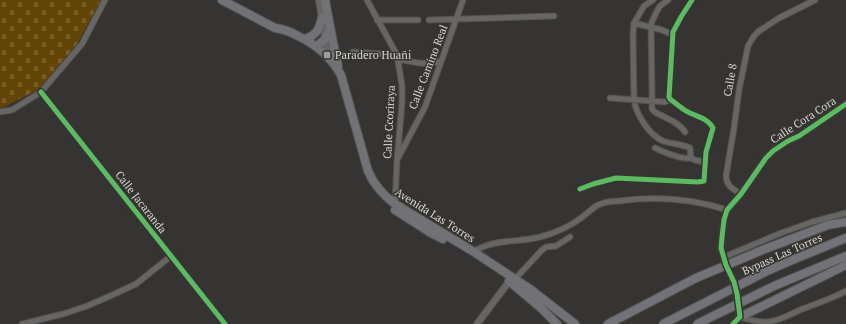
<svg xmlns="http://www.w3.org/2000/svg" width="846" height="324" font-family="'PT Serif',serif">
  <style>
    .cemetery { fill: url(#cemetery-stones) }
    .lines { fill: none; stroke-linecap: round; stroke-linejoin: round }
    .minor-casing { stroke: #52514f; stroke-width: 7 }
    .tertiary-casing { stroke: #52514f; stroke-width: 8 }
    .primary-casing { stroke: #52514f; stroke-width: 10 }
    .trunk-casing { stroke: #52514f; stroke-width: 10 }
    .minor { stroke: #676665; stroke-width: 5 }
    .tertiary { stroke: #676665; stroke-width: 6 }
    .primary { stroke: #727276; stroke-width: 8 }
    .trunk { stroke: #727278; stroke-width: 8 }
    .trunk-bridge-casing { stroke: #52514f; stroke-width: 10; stroke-linecap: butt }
    .trunk-bridge { stroke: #727278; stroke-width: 8 }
    .cycleway-casing { stroke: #373531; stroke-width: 8 }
    .cycleway { stroke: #5cba63; stroke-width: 5 }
    .poi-dot { fill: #9f9d9b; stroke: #373531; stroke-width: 1.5 }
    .labels { text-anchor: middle; stroke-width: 3; stroke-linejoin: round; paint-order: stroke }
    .poi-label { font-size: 11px; fill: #d7d6d3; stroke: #373531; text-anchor: start }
    .street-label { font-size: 11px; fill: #d7d6d3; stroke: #373531 }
  </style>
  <defs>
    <pattern id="cemetery-stones" width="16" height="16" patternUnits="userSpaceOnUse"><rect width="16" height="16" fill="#624507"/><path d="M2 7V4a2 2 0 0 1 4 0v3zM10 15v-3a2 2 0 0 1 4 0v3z" fill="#785f2a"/></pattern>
  </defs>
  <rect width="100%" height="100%" fill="#363432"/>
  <!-- cemetery -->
  <path class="cemetery" d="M0,0H101L77,44L39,89L0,109Z"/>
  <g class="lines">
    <!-- minor casing -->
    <g class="minor-casing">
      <path id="minor" d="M367,0L397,55L402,85V103L397,161L395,204
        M653,0L644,6L634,23L662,30L673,35
        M668,0L660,6L656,13L651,24L652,89V109L655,112C665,118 679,122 685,132
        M377,20H418
        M429,20L554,16
        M634,23L633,34L634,100C636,114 649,135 663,141C672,144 682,144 690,148L691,158
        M353,52L397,55
        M398,59C414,62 424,66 441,61
        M41,92L225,324
        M610,98L665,102L670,99
        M0,112L12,110L41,92L82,44L105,0
        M655,148C664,152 681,160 691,158L695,160L705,162
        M398,158L425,107L463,0
        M580,189L593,184L616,178L698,182L704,181L706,152L713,128C708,118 695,116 686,111C680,107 675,103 670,99L669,97L673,32L681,17L692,0
        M741,194C733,189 727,187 726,176L734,128L739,90L748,46L754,36L759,31L779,18L815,0
        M473,252C496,238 516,243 540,237C555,233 569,227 581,218C587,214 592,208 598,205C605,202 612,201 619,201C655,196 693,199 727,210
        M724,257L781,233L812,222L846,213
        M515,279L542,250L546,247L556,246L570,237
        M740,317C749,320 757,322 767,322C779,321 789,315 800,310C815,304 831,299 846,291
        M22,324L63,314L87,306L110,296L136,284L171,256"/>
    </g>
    <!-- tertiary casing -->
    <g class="tertiary-casing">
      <path id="tertiary" d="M319,0L326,45L331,59
        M477,324L511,279
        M733,324L740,317L737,294L734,282L726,265L721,248L722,237L724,220L727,210L741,194L766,158L773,151L788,141L799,136L846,104"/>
    </g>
    <!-- primary casing -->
    <g class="primary-casing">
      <path id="primary" d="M222,0L275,28C284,29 291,32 298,36C317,45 331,57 341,75L368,171C374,185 383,195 395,204L474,252L530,289L575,324
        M325,0L332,37L338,66
        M305,39C317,35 319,29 322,18
        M317,46L325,39L330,30
        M395,210L431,233L443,239
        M509,281L541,308L557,324"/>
    </g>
    <!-- trunk casing -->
    <g class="trunk-casing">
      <path id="trunk" d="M767,271L797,258L846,238
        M774,286L846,256
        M740,317L846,265
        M608,324L696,278L765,249L828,225L846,222"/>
    </g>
    <!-- minor -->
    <use href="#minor" class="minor"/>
    <!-- tertiary -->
    <use href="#tertiary" class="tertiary"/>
    <!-- primary -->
    <use href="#primary" class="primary"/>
    <!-- trunk -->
    <use href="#trunk" class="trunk"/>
    <!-- trunk-bridge casing -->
    <g class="trunk-bridge-casing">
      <path id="trunk-bridge" d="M663,324L767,271
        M697,324L774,286"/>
    </g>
    <!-- trunk-bridge -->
    <use href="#trunk-bridge" class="trunk-bridge"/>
    <!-- cycleway casing -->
    <g class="cycleway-casing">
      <path id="cycleway" d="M41,92L225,324
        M580,189L593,184L616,178L698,182L704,181L706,152L713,128C708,118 695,116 686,111C680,107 675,103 670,99L669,97L673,32L681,17L692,0
        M733,324L740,317L737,294L734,282L726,265L721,248L722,237L724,220L727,210L741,194L766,158L773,151L788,141L799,136L846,104"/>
    </g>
    <!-- cycleway -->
    <use href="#cycleway" class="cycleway"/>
  </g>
  <!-- markers -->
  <rect class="poi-dot" x="323" y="51" width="8" height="8" rx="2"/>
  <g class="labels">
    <!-- poi labels -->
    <g class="poi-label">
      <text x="335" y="59">Paradero Huañi</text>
    </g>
    <!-- street labels -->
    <g class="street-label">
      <text transform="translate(428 67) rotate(-69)" y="4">Calle Camino Real</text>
      <text transform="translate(730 80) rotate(-80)" y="4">Calle 8</text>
      <text transform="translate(803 120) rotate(-33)" y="4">Calle Cora Cora</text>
      <text transform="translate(389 122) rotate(-87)" y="4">Calle Ccoriraya</text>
      <text transform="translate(141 202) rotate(52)" y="4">Calle Jacaranda</text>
      <text transform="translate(435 215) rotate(32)" y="4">Avenida Las Torres</text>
      <text transform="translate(782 254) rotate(-24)" y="4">Bypass Las Torres</text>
    </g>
  </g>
</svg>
